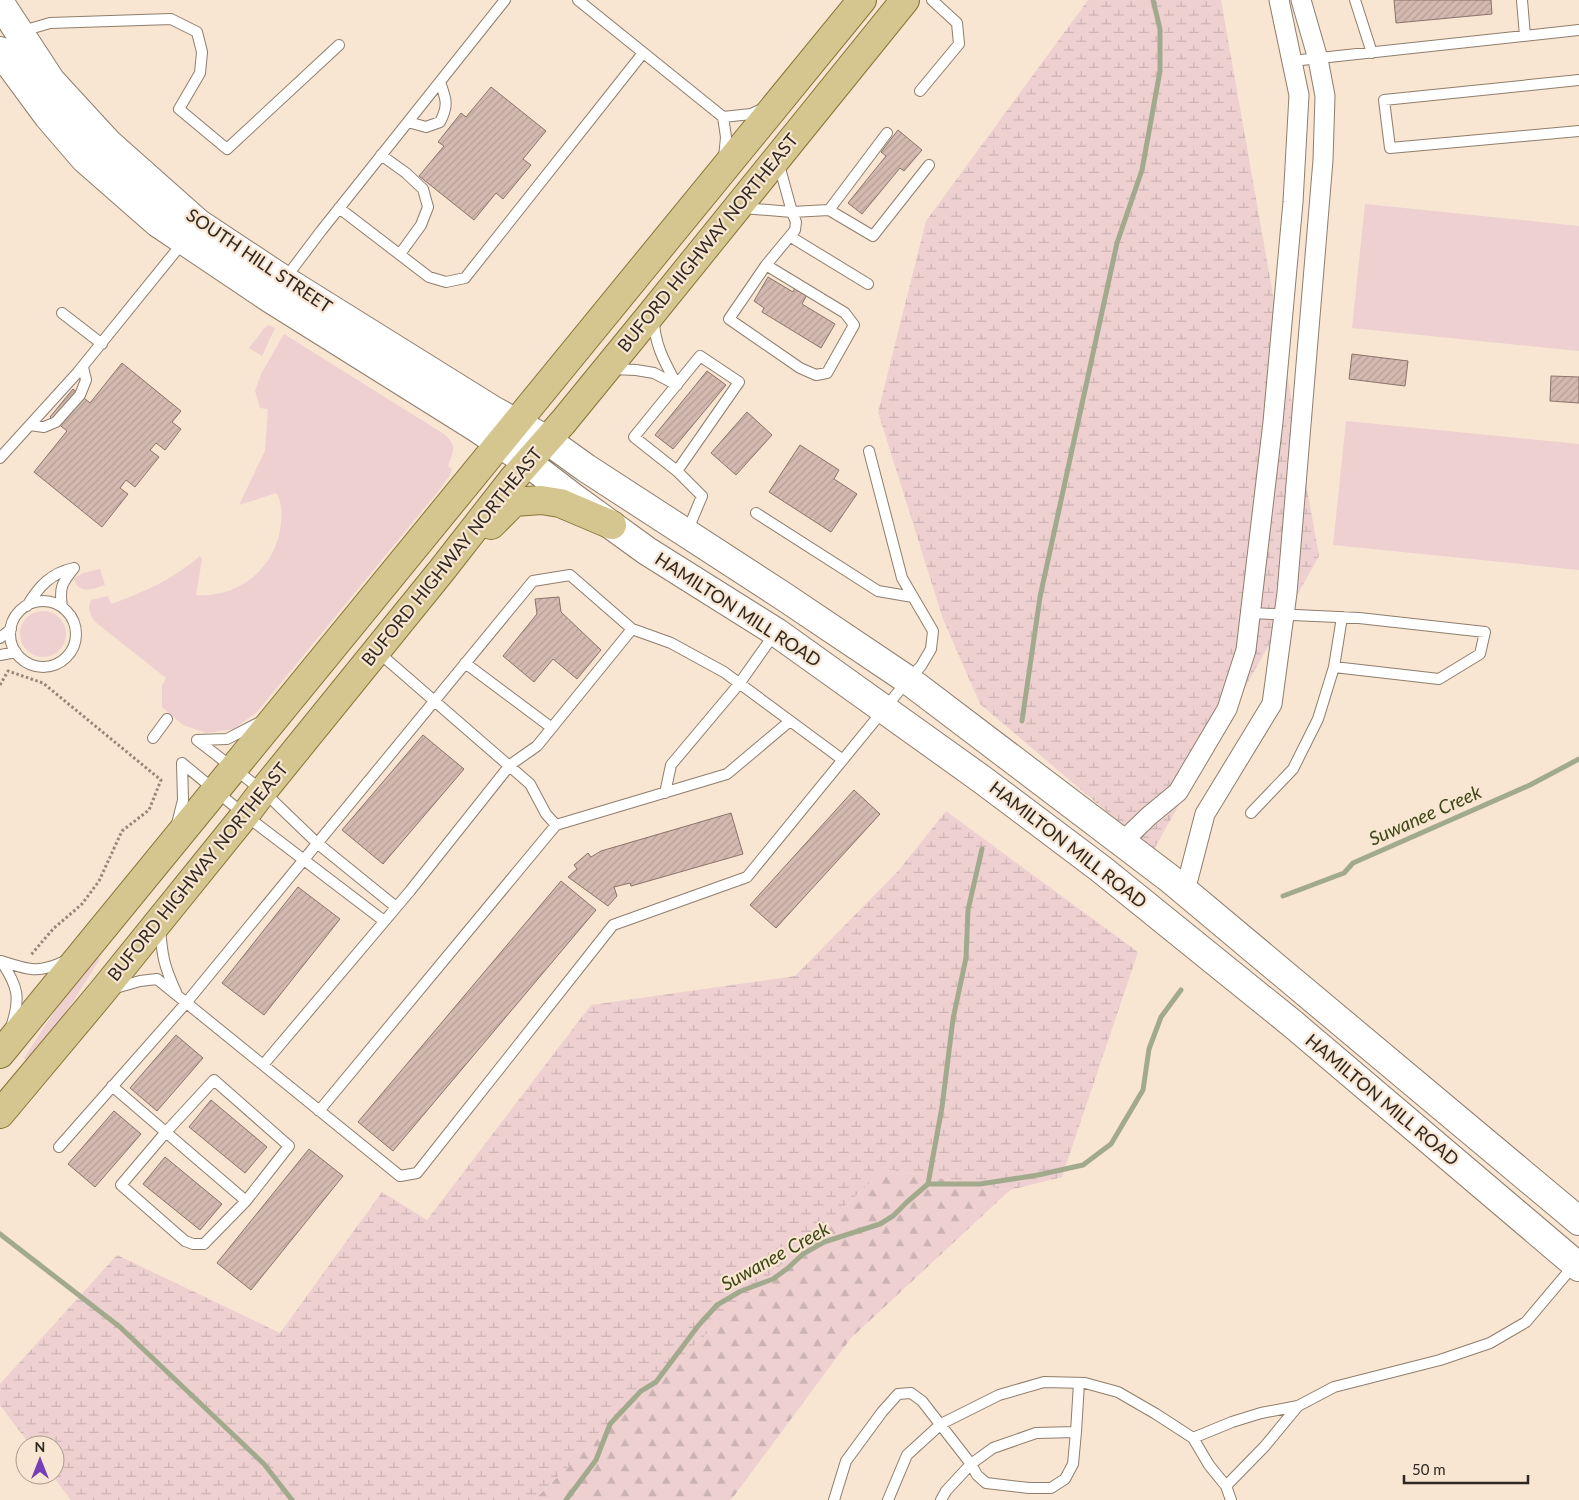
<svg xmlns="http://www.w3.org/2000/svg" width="1579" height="1500" font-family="Lato,sans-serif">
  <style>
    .grass { fill: #eed0d1 }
    .forest { fill: url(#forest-firs) }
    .wetland { fill: url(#wetland-marsh) }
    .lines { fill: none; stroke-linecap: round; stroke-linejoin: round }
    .stream { stroke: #a2aa8d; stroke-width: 5 }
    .building { fill: url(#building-hatch); stroke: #8b736a }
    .lane-casing { stroke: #8f7e6c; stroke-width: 12 }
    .street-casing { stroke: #8f7e6c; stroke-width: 21 }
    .secondary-casing { stroke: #8f7e6c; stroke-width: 30 }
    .primary-casing { stroke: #897537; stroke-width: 30 }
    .path { stroke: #94877a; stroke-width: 3; stroke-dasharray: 2.5 2.5; stroke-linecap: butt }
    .lane { stroke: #fff; stroke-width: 10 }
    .street { stroke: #fff; stroke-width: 19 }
    .secondary { stroke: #fff; stroke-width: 28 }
    .primary { stroke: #d5c58f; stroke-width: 28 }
    .labels { text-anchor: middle; stroke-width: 4.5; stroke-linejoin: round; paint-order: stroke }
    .street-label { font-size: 18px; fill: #2f2820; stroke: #f8e5d2 }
    .water-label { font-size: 19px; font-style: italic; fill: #3d4615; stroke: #f8e5d2 }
  </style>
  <defs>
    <pattern id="forest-firs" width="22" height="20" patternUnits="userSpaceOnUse" patternTransform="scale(1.25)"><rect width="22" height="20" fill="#eed0d1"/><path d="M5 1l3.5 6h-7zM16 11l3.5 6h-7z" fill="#ccb3b3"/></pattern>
    <pattern id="wetland-marsh" width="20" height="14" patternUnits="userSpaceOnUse" patternTransform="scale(1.25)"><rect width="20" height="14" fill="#eed0d1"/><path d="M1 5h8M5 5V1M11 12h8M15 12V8" fill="none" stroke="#ccb3b3"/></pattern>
    <pattern id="building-hatch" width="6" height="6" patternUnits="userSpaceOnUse" patternTransform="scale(1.25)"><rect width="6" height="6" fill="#d3b9af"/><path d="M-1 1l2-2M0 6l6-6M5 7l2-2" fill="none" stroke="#b59f96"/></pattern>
  </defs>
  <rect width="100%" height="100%" fill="#f8e5d2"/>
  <!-- grass -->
  <path class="grass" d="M1365,204L1579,226V351L1352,328Z
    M269,325L275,328L262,356L249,348L265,327Z
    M284,334L444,434C457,445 454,450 448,466L452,469L450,475L440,489L257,712L234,729L206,733L183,725L162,707V686L166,678L94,621C90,613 87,608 91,600L108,596L111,604C145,592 173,579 200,556L202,559L196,595C240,598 277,567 281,523C282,512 282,502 276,493L239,505L265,451L268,409L260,408L255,391L261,374Z
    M1346,421L1579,444V570L1333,545Z
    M100,569L105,585C94,589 77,595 74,578L83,573Z
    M20 634a23 23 0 1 1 46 0a23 23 0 1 1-46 0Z
    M97,956L100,959L63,1017L27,1061L24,1058L60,1003Z"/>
  <!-- forest -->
  <path class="forest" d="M885,1169L1010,1190L851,1338L731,1500H534L650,1386Z"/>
  <!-- wetland -->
  <path class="wetland" d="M1088,0H1221L1319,556L1153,851L980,704L943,619L878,412L926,221Z
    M946,811L1138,952L1062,1177L1010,1190L885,1169L650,1386L534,1500H71L52,1475H55V1445H30L0,1405V1384L117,1255L280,1333L382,1192L427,1220L591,1005L795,976L899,870Z"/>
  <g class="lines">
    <!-- stream -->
    <path class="stream" d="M1022,721L1040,597L1117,243L1142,170L1160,71V29L1153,0
      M1283,896L1344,873L1353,863L1530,785L1579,759
      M928,1184L942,1107L953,1019L966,958L968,910L982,849
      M0,1234L120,1327L264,1464L292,1500
      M566,1500L596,1460L610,1424L641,1391L656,1382L698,1326L717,1305L741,1291L773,1279L788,1268L803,1254L824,1242L880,1224L893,1216L907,1202L928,1184H980L1038,1175L1083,1165L1111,1144L1143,1090L1149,1049L1161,1017L1181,990"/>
  </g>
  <!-- building -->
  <path class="building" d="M1394,0H1491L1492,14L1396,23Z
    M491,87L546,131L523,159L531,165L503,199L496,193L474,220L419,176L444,146L438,142L461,113L466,117Z
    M898,130L922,150L904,171L900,168L862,214L848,203L886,156L881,152Z
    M768,277L793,292L797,284L809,291L802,304L835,324L821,348L762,312L764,308L754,301Z
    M1352,354L1408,361L1405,386L1349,379Z
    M122,363L181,411L172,422L181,429L165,450L156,443L150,450L159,457L135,487L126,480L120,488L128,494L102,527L34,472L67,431L50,417L73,389L90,403Z
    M707,371L726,385L673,449L655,435Z
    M1551,376L1579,377V403L1550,401Z
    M747,412L772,435L736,475L711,453Z
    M800,445L839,470L834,479L857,494L831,532L769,492Z
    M559,597L561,612L601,650L577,679L553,659L534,682L503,656L537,614L535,599Z
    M423,735L464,769L383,864L342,830Z
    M854,790L880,814L776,928L750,905Z
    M731,813L743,854L631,886L630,883L614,887L617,896L608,906L568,877L577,869L574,865L588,853L591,857L601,851Z
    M561,881L596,910L393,1151L358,1122Z
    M298,887L340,919L264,1015L222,983Z
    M176,1035L203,1058L157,1111L130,1088Z
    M211,1100L267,1147L245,1173L189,1127Z
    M114,1111L141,1134L95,1187L68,1164Z
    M309,1149L343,1176L251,1290L217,1263Z
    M165,1157L222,1204L200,1230L143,1184Z"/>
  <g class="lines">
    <!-- lane casing -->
    <g class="lane-casing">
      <path id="lane" d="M578,0L723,117L726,137L724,158
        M1355,0L1372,53
        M1522,0L1525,36
        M19,32L50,23L171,19L197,32L202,52L200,73L179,109L227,149L339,45
        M1292,61L1579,30
        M1579,80L1384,100L1390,148L1579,131
        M920,91L959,44L957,23L932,0
        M723,117L751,114L762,109
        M408,122L426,127L440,122C449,105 446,99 440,82
        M381,155L406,173L423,189L428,207L421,225L400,254
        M339,208L429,277L446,282L465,278L643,53
        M742,208L792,212L778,161
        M829,210L873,236L929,165
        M791,237L868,284
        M766,265L845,313L854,325L827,373L816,375L800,368L729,319L766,265L795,230L796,222L792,212L829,210L887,133
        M284,280L321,231L505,0
        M62,313L102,344
        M654,319C654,344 665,363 677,385
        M612,369L636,370L654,373L677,385
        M30,425L44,427L56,422L80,395L86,380L83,367
        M0,458L78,372L184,241
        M677,471L634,437L700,356L739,382L677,471L702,496L687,532
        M756,513L878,591L913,597
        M10 634a33 33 0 1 1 66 0a33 33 0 1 1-66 0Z
        M27,606C39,586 51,573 74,568
        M62,607C59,587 62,583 74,568
        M1251,613L1359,618L1485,632L1480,654L1439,679L1334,667L1318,719L1293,769L1251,813
        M0,638L11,629
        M378,652L530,784L546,814L556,825L727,774L790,721
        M0,655L16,652
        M465,663L552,728
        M1334,667L1342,617
        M153,738L167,719
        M197,740L263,791L317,843L396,907
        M197,740L227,739L260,722
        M182,763L245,815L384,921
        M665,793L671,765L739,684L775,633
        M177,824L183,800L182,763
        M160,927C162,956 164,966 176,992
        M112,989L140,981L157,979L400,1176L417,1173L613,925L747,877L908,680L921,666L931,649L933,631L902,578L869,451
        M11,1027C21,998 18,986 1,961C29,970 38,974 65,961
        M263,1065L410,891L510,765L537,746L632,629
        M112,1086L246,1201L289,1146L214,1080L166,1132L121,1185L185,1241L193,1244H204L246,1201
        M319,1111L556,825
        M59,1147L186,1003L533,581L570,575L632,629L671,643L724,672L843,760
        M1193,1438L1232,1422L1261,1413L1298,1406
        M1226,1486L1265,1446L1298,1406L1334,1387L1440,1360L1490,1343L1526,1322L1574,1265
        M834,1500L846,1461L882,1412L898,1394L911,1393L922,1401L971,1464L993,1448L1036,1433L1076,1432L1079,1383
        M888,1500L907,1455L941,1424L999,1395L1044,1382L1085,1383L1118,1392L1156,1414L1193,1438L1209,1465L1226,1486L1231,1500
        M941,1500L946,1491L971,1464L977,1475L986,1483L1029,1488H1051L1065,1479L1073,1464L1076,1432"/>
    </g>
    <!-- street casing -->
    <g class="street-casing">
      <path id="street" d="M1122,842L1149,816L1178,792L1227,709L1246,650L1273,422L1293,202L1299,95L1279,0
        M1185,891L1205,814L1272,704L1287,593L1323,160L1325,96L1318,59L1301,0"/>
    </g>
    <!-- secondary casing -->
    <g class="secondary-casing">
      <path id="secondary" d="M0,3L51,81L108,143L198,223L284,280L491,409L547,440L586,468L783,596L908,680L1169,878L1579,1221
        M0,51L48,116L85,159L158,223L271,299L477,428L527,462L574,498L647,551L776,632L980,778L1101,869L1294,1025L1579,1267"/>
    </g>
    <!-- primary casing -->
    <g class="primary-casing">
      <path id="primary" d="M491,525L514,502L541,500L560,503L612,525
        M0,1054L862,0
        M0,1114L102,992L245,815L263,791L442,570L513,479L564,421L653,312L905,0"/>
    </g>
    <!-- path -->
    <path class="path" d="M0,685L8,671L43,683L161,780L149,810L122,831L99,881L82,904L53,929L30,956"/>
    <!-- lane -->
    <use href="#lane" class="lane"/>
    <!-- street -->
    <use href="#street" class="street"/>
    <!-- secondary -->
    <use href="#secondary" class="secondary"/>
    <!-- primary -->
    <use href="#primary" class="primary"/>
  </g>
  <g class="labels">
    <!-- street labels -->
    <g class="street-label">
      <text transform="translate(708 243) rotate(-51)" y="6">BUFORD HIGHWAY NORTHEAST</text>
      <text transform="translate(259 261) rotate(34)" y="6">SOUTH HILL STREET</text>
      <text transform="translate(452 557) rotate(-51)" y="6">BUFORD HIGHWAY NORTHEAST</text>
      <text transform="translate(738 610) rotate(33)" y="6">HAMILTON MILL ROAD</text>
      <text transform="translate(1068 845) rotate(38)" y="6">HAMILTON MILL ROAD</text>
      <text transform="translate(198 872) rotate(-51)" y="6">BUFORD HIGHWAY NORTHEAST</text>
      <text transform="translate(1382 1100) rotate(40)" y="6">HAMILTON MILL ROAD</text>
    </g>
    <!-- water labels -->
    <g class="water-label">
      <text transform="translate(1425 815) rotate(-24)" y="7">Suwanee Creek</text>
      <text transform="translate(775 1256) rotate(-29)" y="7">Suwanee Creek</text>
    </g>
  </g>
  <!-- north arrow -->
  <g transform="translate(40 1460)"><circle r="24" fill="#f8e5d2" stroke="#a8998b"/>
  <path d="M0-4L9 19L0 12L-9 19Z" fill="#7540b7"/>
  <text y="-8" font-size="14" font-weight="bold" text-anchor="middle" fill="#2f2820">N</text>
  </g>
  <!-- scale -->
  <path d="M1404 1475v8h124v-8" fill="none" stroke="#2f2820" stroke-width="2.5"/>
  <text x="1412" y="1475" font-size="15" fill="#2f2820" stroke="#f8e5d2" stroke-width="4" paint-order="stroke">50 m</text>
</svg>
